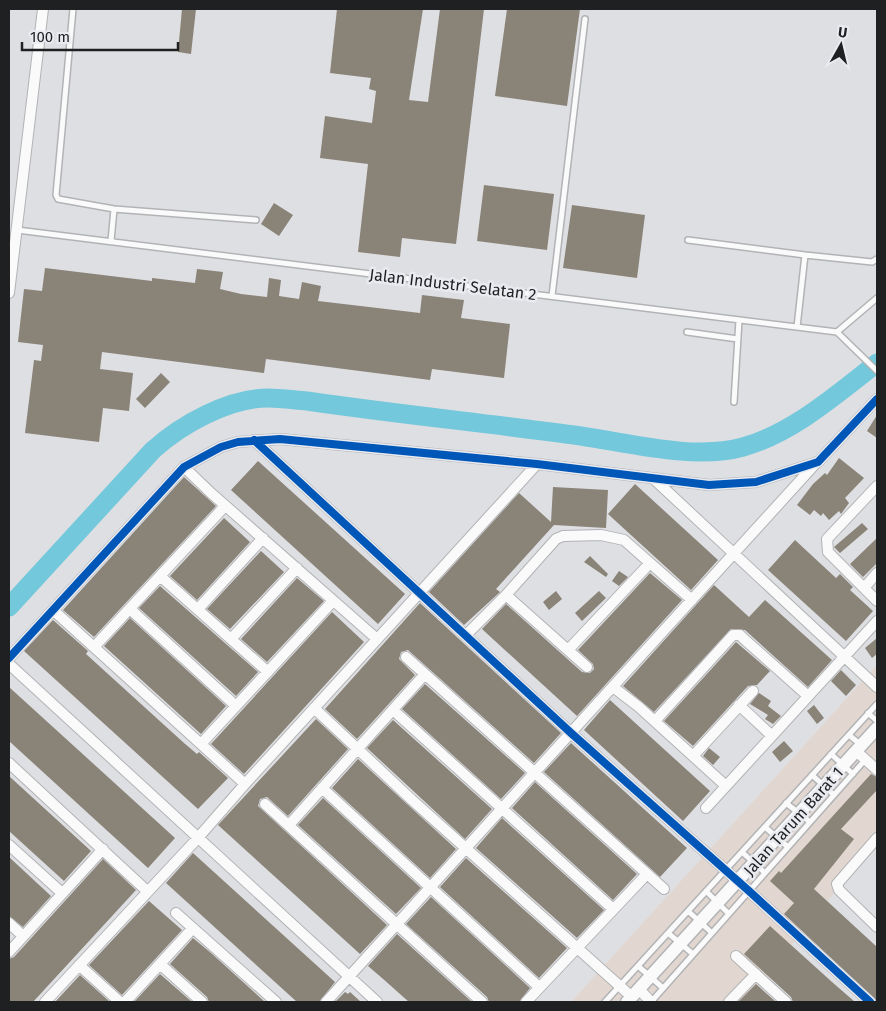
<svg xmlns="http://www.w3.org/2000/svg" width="886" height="1011" font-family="'Fira Sans',sans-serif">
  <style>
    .commercial { fill: #e2d7d0 }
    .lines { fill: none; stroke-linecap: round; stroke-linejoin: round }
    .river { stroke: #74c8dc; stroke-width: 19 }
    .building { fill: #8a8378 }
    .service-casing { stroke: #b2b3b5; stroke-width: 8 }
    .minor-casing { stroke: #b2b3b5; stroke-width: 12 }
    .tertiary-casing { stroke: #b2b3b5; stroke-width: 15 }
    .service { stroke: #fafafb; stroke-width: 5 }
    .minor { stroke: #fafafb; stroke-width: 10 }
    .tertiary { stroke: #fafafb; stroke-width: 12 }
    .cycleway-casing { stroke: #e9ebf1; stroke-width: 11 }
    .cycleway { stroke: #0057b8; stroke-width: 8 }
    .labels { text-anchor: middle; stroke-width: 5; stroke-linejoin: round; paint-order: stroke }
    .street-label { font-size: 16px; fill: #1f2022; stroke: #e9ebf1 }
  </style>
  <rect width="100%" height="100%" fill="#dedfe2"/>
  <!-- commercial -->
  <path class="commercial" d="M877,665V840L745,1002H571Z"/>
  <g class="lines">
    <!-- river -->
    <path class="river" d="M9,607L153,450C182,424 229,398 268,398C281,398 294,400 307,401C396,414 485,423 574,435C626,442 693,461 743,447C793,433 837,394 877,363"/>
  </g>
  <!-- building -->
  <path class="building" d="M182,9H196L191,54L178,52Z
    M337,9H423L409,100L428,102L440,9H484L456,244L402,238L400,257L358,252L368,164L320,158L325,116L372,123L376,91L369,89L371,78L330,73Z
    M507,9H580L567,106L495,96Z
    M484,185L554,194L547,250L477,241Z
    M274,203L293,215L279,236L261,224Z
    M572,205L645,215L637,278L563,268Z
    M45,268L152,281V278L195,283L197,269L223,272L220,289L241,294L267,297L269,278L281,280L279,296L299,299L302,282L321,286L318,301L420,313L422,295L464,300L461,318L510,324L504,378L432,369L430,380L266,359L264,373L102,352L100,369L133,373L129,411L103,408L99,442L25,433L34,360L41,361L43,345L18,342L24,289L42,291Z
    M161,373L170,382L145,408L136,399Z
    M877,415V438L867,431Z
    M839,458L864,478L845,498L849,503L841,514L839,511L829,520L823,513L821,516L814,510L810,515L797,505L813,484L825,473L827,475Z
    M258,461L405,594L378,624L231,490Z
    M184,477L216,506L94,637L63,610Z
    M635,484L718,560L691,590L608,514Z
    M553,487L608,490L606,528L554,525L496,589L500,592L464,625L429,592L519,493L551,522Z
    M224,518L250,542L197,600L170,576Z
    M862,523L868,529L840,553L834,547Z
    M877,538V563L863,577L850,564Z
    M795,540L836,578L840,574L853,587L850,590L873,611L846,641L768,570Z
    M261,551L284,572L230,629L207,609Z
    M590,556L608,574L606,577L584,562Z
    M619,571L628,577L619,586L612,581Z
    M650,573L682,600L577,716L482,629L506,604L582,672L590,673L594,669L593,664L578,650Z
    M297,578L324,601L267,662L241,639Z
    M714,585L749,617L765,600L832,660L808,687L745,630L731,629L654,712L623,686Z
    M160,586L258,672L236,696L139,608Z
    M556,591L562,599L549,610L543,602Z
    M599,591L606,598L582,621L575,613Z
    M420,603L561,733L534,763L408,650L401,652L399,659L415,675L357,739L325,709Z
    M332,612L364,642L244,774L211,744Z
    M130,618L226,706L201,734L104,646Z
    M53,620L88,651L86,654L184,743L197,754L199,752L228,778L198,809L24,651Z
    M877,638V654L872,658L865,648Z
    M736,642L770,671L757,685L748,686L693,746L664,721Z
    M841,670L856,685L846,696L831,681Z
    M425,684L525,773L501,799L402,709Z
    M9,687L175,838L148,868L9,741Z
    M759,693L771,701L768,706L781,716L773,724L765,719L768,715L750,704Z
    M610,700L710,791L683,821L584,730Z
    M814,705L824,718L817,724L807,711Z
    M316,719L348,749L288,816L267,797L260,799L258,806L387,925L360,954L218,825Z
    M393,720L492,809L465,839L367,748Z
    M784,741L793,751L780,762L772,752Z
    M571,743L687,848L660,877L544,772Z
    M709,748L720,757L713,765L703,756Z
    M358,759L456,849L430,878L332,788Z
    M871,774L877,777V790L841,829L854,839L814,889L877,947V1001L784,914L794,903L770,881L779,871L781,873Z
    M9,776L91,851L64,881L9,831Z
    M535,782L637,874L613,900L512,808Z
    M323,798L421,888L396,914L298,825Z
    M502,818L604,910L577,938L476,848Z
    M193,853L335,982L319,1002H297L166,883Z
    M9,857L51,896L23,927L9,916Z
    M466,858L567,948L539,978L440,887Z
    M103,859L136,890L33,1002H9V959L14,957Z
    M431,897L530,988L519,1002H489L487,997L406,924Z
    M149,901L182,930L122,995L89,965Z
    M770,926L832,982L855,1002H793L791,997L744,954Z
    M397,934L472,1002H409L382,978L368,966Z
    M193,938L211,953L265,1002H209L207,997L170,964Z
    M160,974L192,1002H134Z
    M80,975L110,1002H55Z
    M756,984L776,1002H738Z
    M345,992L348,994L350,992L361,1002H335Z"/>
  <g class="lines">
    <!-- service casing -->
    <g class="service-casing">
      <path id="service" d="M73,9L56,195L58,199L114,209L256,220
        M17,230L837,332L877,298
        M688,240L805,255
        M111,241L114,209
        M552,296L585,19
        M797,327L805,255L872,262L877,259
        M687,332L738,339
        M837,332L877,371
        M734,402L739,320
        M868,713L877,721
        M849,735L861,745
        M831,754L853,774
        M812,775L834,795
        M786,803L810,822
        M765,827L788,847
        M742,852L765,873
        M706,891L729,914
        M688,911L712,933
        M668,933L693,954
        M638,966L663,988
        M605,1002L877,704
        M651,1002L865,760"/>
    </g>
    <!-- minor casing -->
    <g class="minor-casing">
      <path id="minor" d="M9,293L43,9
        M254,440L571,733L749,891L870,1002
        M184,467L211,493L377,639
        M655,480L877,687
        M877,486L827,539L828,552L877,601
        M160,576L268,672
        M864,588L877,573
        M506,595L587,667
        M130,609L236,706
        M198,609L263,538
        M53,610L245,784
        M466,635L506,595L556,539L563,536L601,535L624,540L692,600
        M231,639L297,568
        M94,647L225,506
        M568,650L650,563
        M406,657L664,889
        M9,658L184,467L221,447L238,442L280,439L537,464L709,485L756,482L818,462L877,399
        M9,664L377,1002
        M613,687L639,707L726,786
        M739,705L772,736
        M314,708L412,800L632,997
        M393,710L613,909
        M655,721L733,635H740L744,639L808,696
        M201,744L333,601
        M856,751L877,770
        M693,756L753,691
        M9,763L147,891
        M322,788L539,987
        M265,804L482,1002
        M706,808L877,621
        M289,825L425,674
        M877,838L837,884L839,890L877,927
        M9,845L62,893
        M176,913L276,1002
        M9,923L23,936
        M9,952L103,849
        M736,956L786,1002
        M160,964L202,1002
        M79,965L120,1002
        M639,989L651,1002
        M45,1002L197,839L245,784L537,464
        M125,1002L193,928
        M326,1002L817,462
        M526,1002L646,875
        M729,1002L756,974"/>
    </g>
    <!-- tertiary casing -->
    <g class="tertiary-casing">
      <path id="tertiary" d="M627,1002L877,728"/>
    </g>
    <!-- service -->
    <use href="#service" class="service"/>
    <!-- minor -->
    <use href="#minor" class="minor"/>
    <!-- tertiary -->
    <use href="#tertiary" class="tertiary"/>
    <!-- cycleway casing -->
    <g class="cycleway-casing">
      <path id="cycleway" d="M254,440L571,733L749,891L870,1002
        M9,658L184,467L221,447L238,442L280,439L537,464L709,485L756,482L818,462L877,399"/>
    </g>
    <!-- cycleway -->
    <use href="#cycleway" class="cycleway"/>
  </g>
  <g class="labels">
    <!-- street labels -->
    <g class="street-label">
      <text transform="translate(453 284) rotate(7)" y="6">Jalan Industri Selatan 2</text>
      <text transform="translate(793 821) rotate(-48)" y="6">Jalan Tarum Barat 1</text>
    </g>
  </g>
  <!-- border -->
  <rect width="886" height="1011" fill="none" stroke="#1f2022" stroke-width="20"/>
  <!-- north arrow -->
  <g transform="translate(841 45) rotate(8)" stroke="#e9ebf1" stroke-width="4" paint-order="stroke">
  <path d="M0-4L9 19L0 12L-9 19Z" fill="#1f2022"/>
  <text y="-8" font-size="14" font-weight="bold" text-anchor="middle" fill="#1f2022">U</text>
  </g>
  <!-- scale -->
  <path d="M22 42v8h156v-8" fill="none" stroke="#1f2022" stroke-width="2.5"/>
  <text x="30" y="42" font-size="15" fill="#1f2022" stroke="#e9ebf1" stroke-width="4" paint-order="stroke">100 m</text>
</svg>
